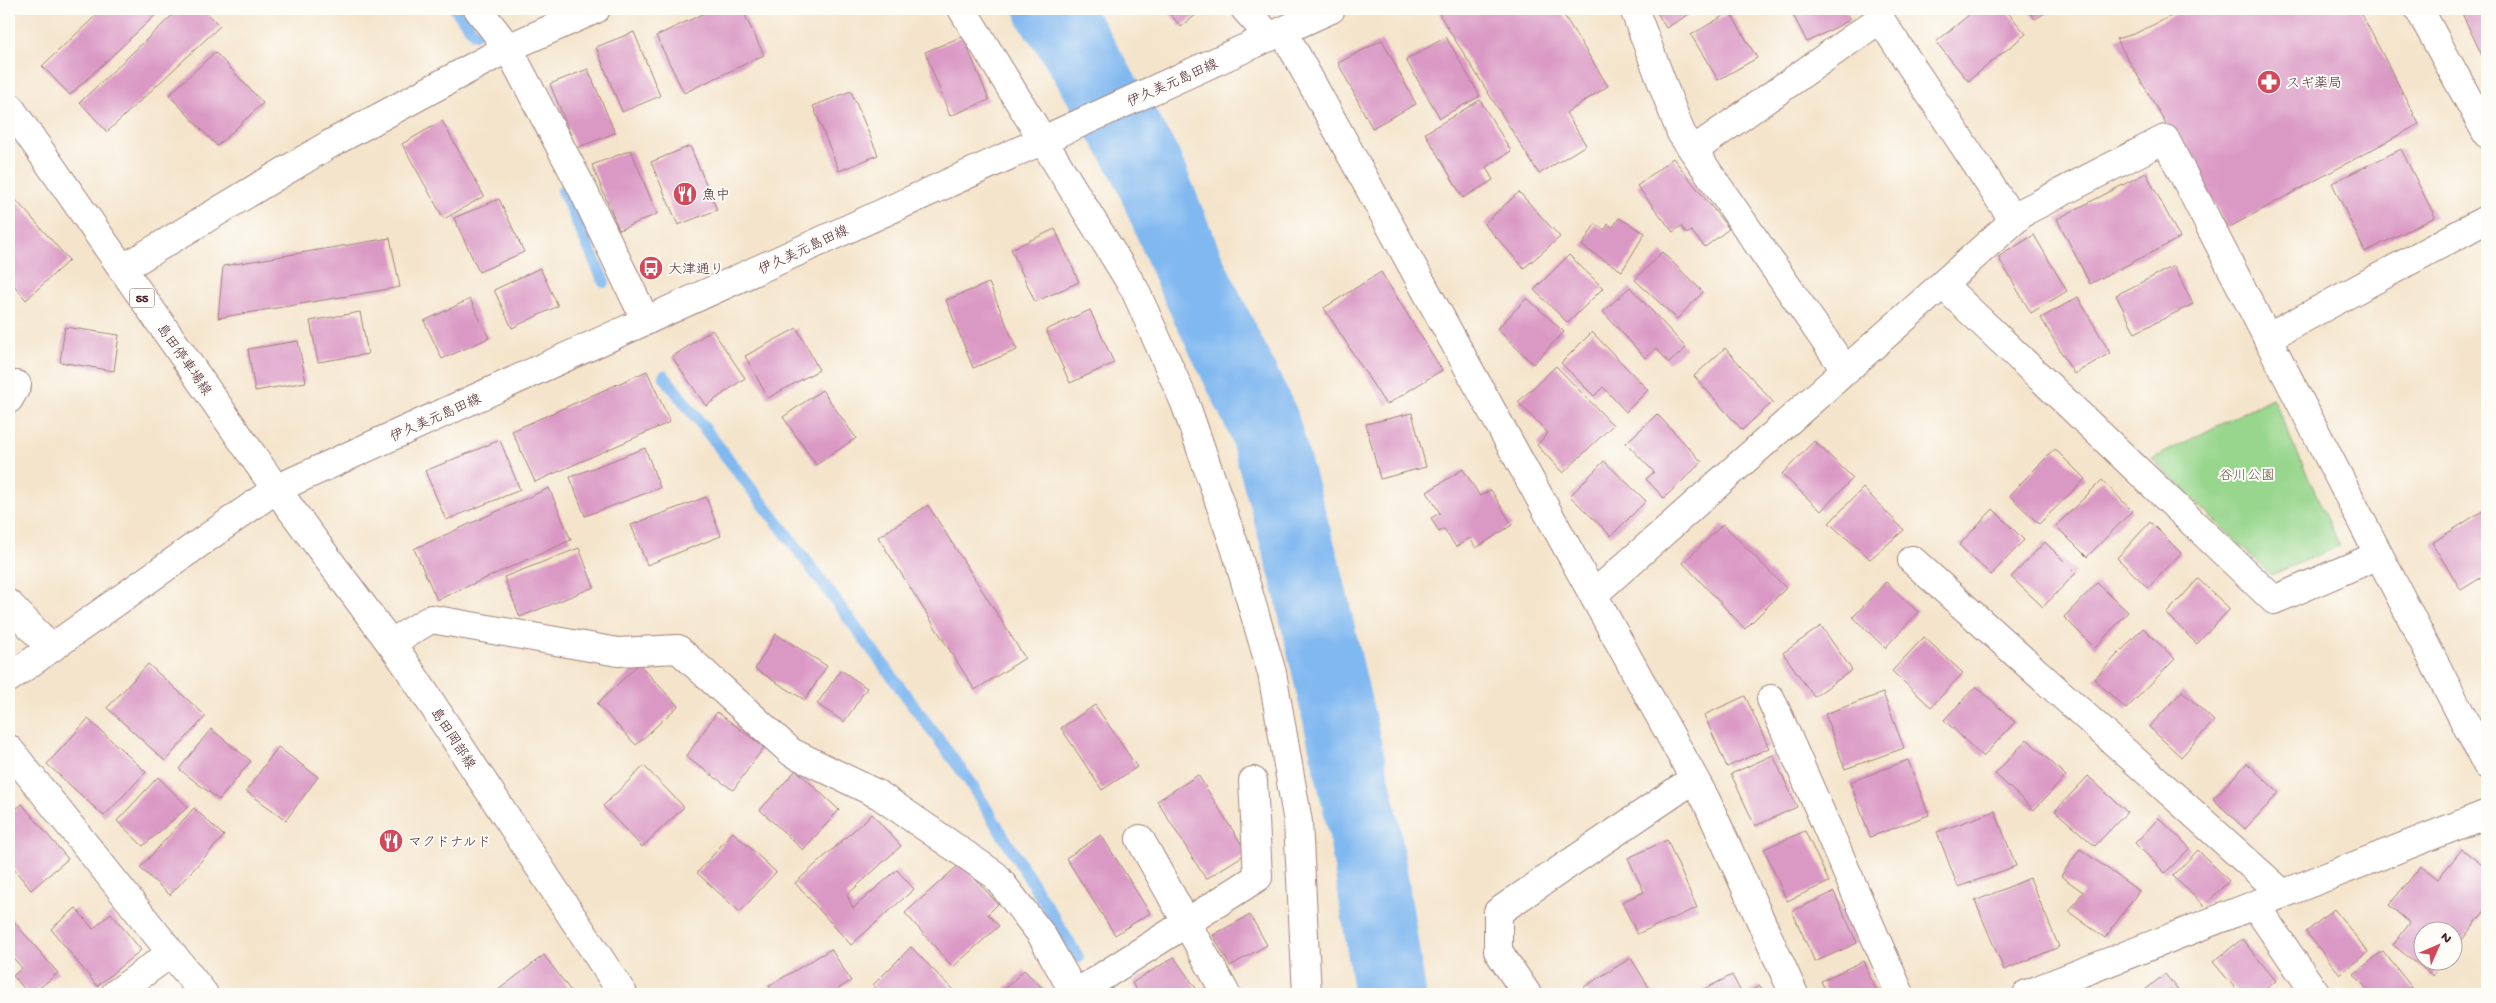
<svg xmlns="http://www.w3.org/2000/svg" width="2496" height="1003" font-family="'Gochi Hand','Klee One',sans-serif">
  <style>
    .green { fill: #97d68c; stroke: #707a5c }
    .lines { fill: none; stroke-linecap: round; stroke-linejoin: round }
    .stream { stroke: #80b8f0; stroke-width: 12 }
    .river { stroke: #80b8f0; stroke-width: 72 }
    .building { fill: #da98c4 }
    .minor-casing { stroke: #9f827b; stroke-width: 30 }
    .tertiary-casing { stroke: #9f827b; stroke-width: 30 }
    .secondary-casing { stroke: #9f827b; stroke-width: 30 }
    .primary-casing { stroke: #9f827b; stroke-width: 30 }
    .minor { stroke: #fff; stroke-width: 28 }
    .tertiary { stroke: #fff; stroke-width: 28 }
    .secondary { stroke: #fff; stroke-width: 28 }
    .primary { stroke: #fff; stroke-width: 28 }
    .labels { text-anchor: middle; stroke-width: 4; stroke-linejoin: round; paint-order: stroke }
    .shield { fill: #fdfcf7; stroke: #806168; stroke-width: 1 }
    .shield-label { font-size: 12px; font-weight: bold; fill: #4a1f2b }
    .street-label { font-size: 14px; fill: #4a1f2b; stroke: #fdfcf7 }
    .poi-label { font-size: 14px; fill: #4a1f2b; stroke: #fdfcf7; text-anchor: start }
    .park-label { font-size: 14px; fill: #615648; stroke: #fdfcf7 }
  </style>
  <rect width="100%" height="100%" fill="#fdfcf7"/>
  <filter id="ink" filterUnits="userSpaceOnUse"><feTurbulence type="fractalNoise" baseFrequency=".02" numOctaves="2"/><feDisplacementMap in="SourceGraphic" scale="10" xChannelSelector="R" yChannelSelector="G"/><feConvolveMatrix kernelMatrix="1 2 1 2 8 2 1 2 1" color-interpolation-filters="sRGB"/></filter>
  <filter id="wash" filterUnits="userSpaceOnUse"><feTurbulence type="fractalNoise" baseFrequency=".0096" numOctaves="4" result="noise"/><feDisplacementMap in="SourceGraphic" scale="20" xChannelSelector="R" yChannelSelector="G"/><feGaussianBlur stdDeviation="1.12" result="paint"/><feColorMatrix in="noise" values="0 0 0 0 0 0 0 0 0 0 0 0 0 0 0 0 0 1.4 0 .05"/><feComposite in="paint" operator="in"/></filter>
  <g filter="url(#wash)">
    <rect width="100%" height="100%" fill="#f4e4cb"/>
    <!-- green -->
    <path class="green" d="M2272,398L2340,546L2271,575L2152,459Z"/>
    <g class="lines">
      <!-- stream -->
      <path class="stream" d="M455,9L475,34
        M563,191L604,282
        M664,376L784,531L968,779L1078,957"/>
      <!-- river -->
      <path class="river" d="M1051,9L1075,44L1146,165L1190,272L1263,422L1307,578L1364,828L1390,994"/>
    </g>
    <g id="blocks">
      <!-- building -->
      <path class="building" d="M103,9H162L70,95L42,66Z
        M179,9H203L220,26L107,132L80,102Z
        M713,9H742L764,55L684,93L656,36Z
        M1166,9H1203L1181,27Z
        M1447,9H1560L1608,86L1566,113L1586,145L1539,174L1439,14Z
        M1655,9H1698L1666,28Z
        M1790,9H1844L1850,20L1807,42Z
        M1976,9H2005L2026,34L1968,81L1936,42Z
        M2027,9H2052L2035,19Z
        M2186,9H2359L2419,124L2228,228L2116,39L2134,34Z
        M2460,9H2487V66Z
        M1730,12L1757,58L1718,80L1691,35Z
        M634,32L660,96L622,112L596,47Z
        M963,36L989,100L950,116L925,52Z
        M1446,37L1480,96L1440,118L1406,60Z
        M1382,40L1416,104L1372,128L1338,63Z
        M215,52L263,103L217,146L169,95Z
        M588,69L615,133L576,148L550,84Z
        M851,91L878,155L839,171L813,106Z
        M1480,100L1511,151L1486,167L1493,180L1463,198L1425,133Z
        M442,121L484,196L444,219L402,144Z
        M690,146L717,210L678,225L651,162Z
        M2401,149L2435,217L2365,252L2332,183Z
        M631,150L657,214L619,230L592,165Z
        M1673,158L1729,229L1705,247L1691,231L1687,234L1681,226L1673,232L1637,186Z
        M2146,173L2180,238L2090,284L2057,219Z
        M9,192L69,260L26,300L9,279Z
        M1519,192L1560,237L1524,268L1484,224Z
        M499,199L524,252L479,272L454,218Z
        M1619,218L1645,233L1622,271L1582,246L1595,224L1605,230L1608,224L1613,227Z
        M1055,229L1079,282L1035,302L1011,249Z
        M2034,235L2067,291L2031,313L1998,257Z
        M390,238L400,287L218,318L223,266Z
        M1662,252L1703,292L1677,319L1635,280Z
        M1569,255L1603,288L1568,323L1534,290Z
        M2174,266L2193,304L2135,333L2116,295Z
        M540,268L558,306L512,328L494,290Z
        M1381,272L1442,370L1386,405L1324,308Z
        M989,283L1017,350L973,368L946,300Z
        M1630,287L1686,348L1669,363L1656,348L1645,358L1603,312Z
        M2078,297L2110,353L2074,374L2041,318Z
        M1527,298L1564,332L1533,364L1497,329Z
        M470,299L489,338L442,359L424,321Z
        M1090,310L1114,363L1070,383L1046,330Z
        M360,312L368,354L318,362L310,321Z
        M65,327L119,335L114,371L60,362Z
        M797,328L819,370L768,398L745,356Z
        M712,330L745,378L706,406L672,357Z
        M1592,332L1648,390L1626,412L1603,387L1594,396L1561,363Z
        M298,341L306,382L255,391L248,349Z
        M1725,348L1773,402L1742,430L1694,376Z
        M1556,366L1613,425L1563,473L1537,445L1548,433L1518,402Z
        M647,371L670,422L535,482L512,431Z
        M822,390L856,438L816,465L783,417Z
        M1412,413L1426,467L1380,479L1366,424Z
        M1657,414L1702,462L1664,498L1646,479L1654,472L1626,443Z
        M500,440L520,490L446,520L425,471Z
        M1814,441L1853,478L1821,511L1782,474Z
        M645,448L660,488L585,516L570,477Z
        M2055,449L2085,479L2039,524L2009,495Z
        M1604,461L1646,501L1611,536L1570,496Z
        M1463,469L1480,496L1491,490L1512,525L1476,548L1470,538L1456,547L1444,529L1439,532L1431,518L1440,513L1427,492Z
        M2102,480L2132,511L2087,557L2056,526Z
        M549,488L571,540L437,600L414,549Z
        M1863,488L1904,530L1870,559L1829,523Z
        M706,497L721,536L647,565L631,525Z
        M928,505L1025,658L975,690L878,537Z
        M2487,508V574L2461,590L2432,543Z
        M1993,509L2024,540L1991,575L1959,545Z
        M2150,522L2181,553L2148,588L2117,558Z
        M1723,524L1786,588L1745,629L1683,563Z
        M2045,542L2076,573L2043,607L2011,577Z
        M579,548L594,587L520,617L504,577Z
        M2198,579L2230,609L2197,644L2166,614Z
        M1886,582L1918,612L1885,648L1853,617Z
        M2097,583L2128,612L2095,648L2064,617Z
        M1821,626L1852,670L1814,697L1783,653Z
        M2143,628L2175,659L2126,709L2094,679Z
        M776,634L827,666L805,700L755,669Z
        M1924,637L1963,673L1931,707L1892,671Z
        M148,664L206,716L165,761L107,708Z
        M639,664L678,706L636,745L597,704Z
        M841,670L867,688L844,722L817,704Z
        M1976,686L2015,722L1983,757L1944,720Z
        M2182,691L2214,721L2181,757L2149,727Z
        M1883,693L1904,748L1845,769L1825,714Z
        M1745,696L1769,748L1727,767L1704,715Z
        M1095,705L1137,767L1102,790L1061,728Z
        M717,712L764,747L733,790L686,757Z
        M88,719L146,772L104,816L47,764Z
        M211,729L251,761L219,800L179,769Z
        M2027,739L2066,776L2034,810L1995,774Z
        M278,747L318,777L286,820L246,791Z
        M1773,755L1797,807L1755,826L1731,774Z
        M1908,760L1929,815L1870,837L1850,782Z
        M2247,763L2279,793L2245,829L2213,799Z
        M644,766L684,807L642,847L603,806Z
        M796,770L839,810L803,850L760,810Z
        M1198,775L1247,853L1206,879L1157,801Z
        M2088,776L2127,812L2095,846L2055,811Z
        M158,777L188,807L143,846L117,821Z
        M22,804L68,859L31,890L9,863V815Z
        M194,808L224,836L170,895L140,868Z
        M1995,811L2016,866L1958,887L1937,832Z
        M872,814L901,846L847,895L853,908L897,870L914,889L851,945L795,883Z
        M2159,818L2190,848L2165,873L2135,843Z
        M1805,831L1829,882L1787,901L1764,849Z
        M733,832L776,872L740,912L697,873Z
        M1101,835L1150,913L1115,935L1066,858Z
        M1667,840L1697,908L1637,934L1622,902L1644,892L1628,858Z
        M2080,849L2139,891L2105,938L2069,912L2083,892L2061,876Z
        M2462,849L2487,869V908L2454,950V930H2424V960H2445L2433,976L2393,945L2410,923L2389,905L2421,866L2438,879Z
        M2198,850L2229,881L2204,906L2173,876Z
        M961,863L998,904L988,914L999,926L953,967L905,913Z
        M2030,878L2059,947L2004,970L1975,901Z
        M1834,892L1857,943L1815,962L1792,911Z
        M76,908L93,929L111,913L141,950L97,986L51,929Z
        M2334,909L2368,952L2340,974L2306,932Z
        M1250,915L1267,945L1230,966L1213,935Z
        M11,918L58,973L32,994H29L13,976L22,968L9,953V920Z
        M2242,939L2276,981L2259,994H2240L2213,962Z
        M911,947L957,994H883L873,985Z
        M831,949L851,981L829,994H774L769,986Z
        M2383,951L2417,994H2371L2354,974Z
        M544,955L573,994H493Z
        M1174,957L1200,994H1139L1132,983Z
        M1631,958L1653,994H1589L1584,987Z
        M1863,961L1878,994H1827L1821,981Z
        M1024,970L1049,994H1000Z
        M2165,974L2181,994H2140Z
        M1732,975L1742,994H1695Z
        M1760,986L1765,994H1744Z"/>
    </g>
  </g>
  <g filter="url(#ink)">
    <use href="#blocks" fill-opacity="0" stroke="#9f827b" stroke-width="1"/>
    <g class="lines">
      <!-- minor casing -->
      <g class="minor-casing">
        <path id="minor" d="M478,9L508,48L581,186L646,321
          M962,9L1135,290L1185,403L1235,547L1272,673L1298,822L1307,994
          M1245,9L1270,37
          M1634,9L1681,133L1846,371
          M1283,31L1706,800L1794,994
          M1694,150L1880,19L2014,221
          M122,269L330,144L508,48L596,9
          M1943,285L2274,600L2379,555
          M2267,338L2487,219
          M9,399L17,385
          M1912,560L2283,894
          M1594,594L2025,211L2165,139L2487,765
          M9,604L51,648
          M391,643L431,619L618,652L678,649L791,752L879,795L995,875L1041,934L1075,994
          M1771,699L1900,994
          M9,749L204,994
          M1140,839L1226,994
          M2255,905L2316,994
          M115,994L171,953
          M1075,994L1258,877L1253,781
          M1527,994L1498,951V912L1694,779
          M2027,994L2487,814"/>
      </g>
      <!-- tertiary casing -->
      <g class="tertiary-casing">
        <path id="tertiary" d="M2419,9L2487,134
          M9,678L276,489"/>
      </g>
      <!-- secondary casing -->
      <g class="secondary-casing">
        <path id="secondary" d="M623,994L403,660L276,489L1331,9"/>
      </g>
      <!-- primary casing -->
      <g class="primary-casing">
        <path id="primary" d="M9,106L276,489"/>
      </g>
      <!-- minor -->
      <use href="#minor" class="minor"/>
      <!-- tertiary -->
      <use href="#tertiary" class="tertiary"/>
      <!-- secondary -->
      <use href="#secondary" class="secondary"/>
      <!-- primary -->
      <use href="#primary" class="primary"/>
    </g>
  </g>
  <!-- icons -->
  <defs>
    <g id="pharmacy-disc" transform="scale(1.25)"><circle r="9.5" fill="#d1495b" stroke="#fdfcf7"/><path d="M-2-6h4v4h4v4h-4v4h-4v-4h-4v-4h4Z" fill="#fff"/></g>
    <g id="restaurant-disc" transform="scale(1.25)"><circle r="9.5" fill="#d1495b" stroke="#fdfcf7"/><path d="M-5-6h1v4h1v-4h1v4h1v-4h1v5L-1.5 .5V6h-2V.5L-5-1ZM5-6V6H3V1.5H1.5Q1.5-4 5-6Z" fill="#fff"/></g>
    <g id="bus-disc" transform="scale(1.25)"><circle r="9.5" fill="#d1495b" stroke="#fdfcf7"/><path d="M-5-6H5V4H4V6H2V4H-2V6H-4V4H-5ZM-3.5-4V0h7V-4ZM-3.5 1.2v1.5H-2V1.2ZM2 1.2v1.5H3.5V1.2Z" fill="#fff"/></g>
  </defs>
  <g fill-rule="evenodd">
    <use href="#pharmacy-disc" x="2269" y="82"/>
    <use href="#restaurant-disc" x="685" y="194"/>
    <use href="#bus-disc" x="651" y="268"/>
    <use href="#restaurant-disc" x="391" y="841"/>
  </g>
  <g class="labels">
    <!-- shield labels -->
    <rect class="shield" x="129.5" y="288.5" width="25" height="19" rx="4"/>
    <g class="shield-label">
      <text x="142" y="302">55</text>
    </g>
    <!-- street labels -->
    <g class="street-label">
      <text transform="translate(1172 82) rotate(-24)" y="5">伊久美元島田線</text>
      <text transform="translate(803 249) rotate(-25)" y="5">伊久美元島田線</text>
      <text transform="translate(185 359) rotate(55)" y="5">島田停車場線</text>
      <text transform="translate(435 417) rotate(-24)" y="5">伊久美元島田線</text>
      <text transform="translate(454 738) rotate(57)" y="5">島田岡部線</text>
    </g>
    <!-- poi labels -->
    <g class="poi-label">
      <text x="2286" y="87">スギ薬局</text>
      <text x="702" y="199">魚中</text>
      <text x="668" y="273">大津通り</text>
      <text x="408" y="846">マクドナルド</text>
    </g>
    <!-- park labels -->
    <g class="park-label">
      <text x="2247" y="479">谷川公園</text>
    </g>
  </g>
  <!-- margin -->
  <rect width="2496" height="1003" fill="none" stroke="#fdfcf7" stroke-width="30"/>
  <!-- north arrow -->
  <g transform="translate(2438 946) rotate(45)"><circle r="24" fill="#fdfcf7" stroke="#b5a4a5"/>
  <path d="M0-4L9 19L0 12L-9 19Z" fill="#d1495b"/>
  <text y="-8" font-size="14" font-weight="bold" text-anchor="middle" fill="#4a1f2b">N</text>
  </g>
</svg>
